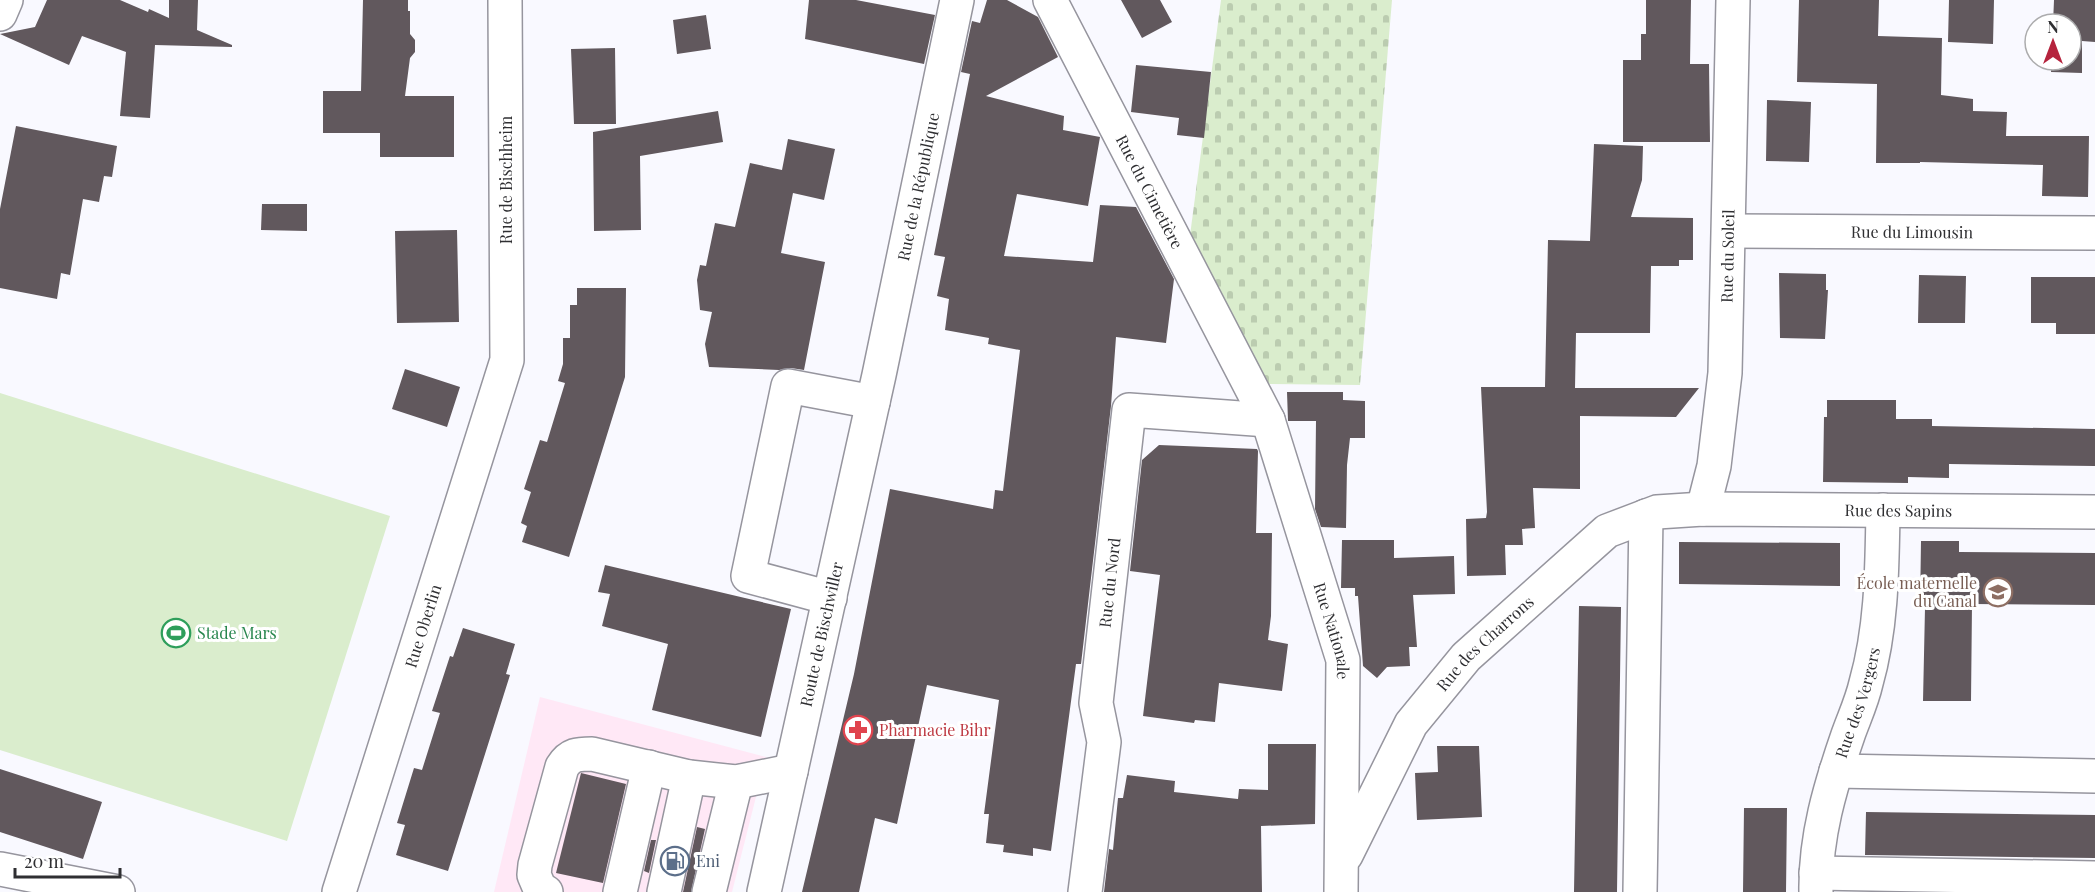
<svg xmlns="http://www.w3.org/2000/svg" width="2095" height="892" font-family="'Playfair Display',serif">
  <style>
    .commercial { fill: #ffe8f6 }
    .grass { fill: #daedcd }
    .cemetery { fill: url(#cemetery-stones) }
    .building { fill: #61585d }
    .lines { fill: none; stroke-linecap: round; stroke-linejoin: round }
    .minor-casing { stroke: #96959e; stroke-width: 36 }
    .major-casing { stroke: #96959e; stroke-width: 36 }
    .minor { stroke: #fff; stroke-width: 33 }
    .major { stroke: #fff; stroke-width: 33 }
    .labels { text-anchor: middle; stroke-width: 6; stroke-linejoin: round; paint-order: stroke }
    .street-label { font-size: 16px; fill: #2f2f32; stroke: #fff }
    .education-label { font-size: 16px; fill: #785e54; stroke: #fff; text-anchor: end }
    .leisure-label { font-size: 16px; fill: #27864d; stroke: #fff; text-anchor: start }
    .health-label { font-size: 16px; fill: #be3a42; stroke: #fff; text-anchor: start }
    .service-label { font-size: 16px; fill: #4e5e75; stroke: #fff; text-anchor: start }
  </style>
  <defs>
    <pattern id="cemetery-stones" width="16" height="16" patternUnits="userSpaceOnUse" patternTransform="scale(1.5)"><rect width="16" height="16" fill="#daedcd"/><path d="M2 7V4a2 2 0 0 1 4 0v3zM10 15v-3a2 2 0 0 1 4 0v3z" fill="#bbccb0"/></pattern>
  </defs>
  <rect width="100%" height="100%" fill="#f9f9ff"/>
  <!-- commercial -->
  <path class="commercial" d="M540,697L766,757L732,892H494Z"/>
  <!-- grass -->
  <path class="grass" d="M0,393L390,516L287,841L0,750Z"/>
  <!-- cemetery -->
  <path class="cemetery" d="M1221,0H1392L1360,385L1268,384L1189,243Z"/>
  <!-- building -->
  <path class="building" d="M47,0H120L148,12L149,9L169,18V0H198L197,30L232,45V47L155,45L150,118L120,116L126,52L82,36L69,65L0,34L35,27Z
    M363,0H408V11H410V34L415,40V52L410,58L405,96H454V157H380V133H323V91H361Z
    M809,0H856L935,15L924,64L805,39Z
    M987,0H1007L1038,17L1058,57L986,96L1064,116L1063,130L1100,137L1088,206L1017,194L1004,256L1093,262L1100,205L1136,207L1174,279L1166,343L1116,337L1111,406L1081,664H1076L1051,851L1033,848V856L1003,852L1004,845L986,843L989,814H984L999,700L927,685L897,824L875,818L859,892H802L854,674L890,489L993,509L995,490L1003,491L1020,350L988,344L989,338L945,330L949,299L937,296L945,257L934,255L970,74L961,72L972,21L980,23Z
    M1121,0H1160L1172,22L1142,38Z
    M1646,0H1691L1690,64H1709L1710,142H1623V60H1641V34H1646Z
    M1799,0H1879L1878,36L1942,38L1941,95L1973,99V111L2007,112L2006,136H2089L2088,197L2042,196L2043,165L1920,162V163H1876L1877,84L1797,82Z
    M1949,0H1994L1993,44L1948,42Z
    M2054,0H2095V42L2082,41V73L2051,72L2052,60H2071V24H2053Z
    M706,15L711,49L677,54L673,20Z
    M615,48L616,124H574L571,49Z
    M1136,65L1211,72L1204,138L1177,135L1179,118L1131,112Z
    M1767,100L1811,102L1809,162L1766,161Z
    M718,111L723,142L640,156L641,230L594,231L593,132Z
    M16,126L117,146L112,177L104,176L99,202L83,199L70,275L61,273L57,299L0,288V209Z
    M788,139L835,149L824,200L793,193L781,253L825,262L804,370L791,368L779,370L709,367L705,344L712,312L700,310L697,280L700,265L706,266L715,223L735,227L750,163L782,170Z
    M1594,144L1643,146L1642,180L1631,217L1693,218V260H1679V266H1651L1650,333H1576L1575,388H1699L1676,417L1580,416V489L1533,488L1535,528L1522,529L1523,545H1505L1506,575L1467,576L1466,519L1486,518L1487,512L1481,387H1545L1548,240L1590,241Z
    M262,204H307V231L261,230Z
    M457,230L459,322L397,323L395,231Z
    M1779,273L1826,274V290H1828L1825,339L1780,338Z
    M1919,275L1966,276L1965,323H1918Z
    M2031,277H2095V334H2056V323H2031Z
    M577,288H626L625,377L569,557L522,542L527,526L521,523L531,492L524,489L540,440L547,442L565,383L558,381L563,364V338H570V305H577Z
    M405,369L460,387L447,427L392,409Z
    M1287,392H1343V400L1365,401V438H1350L1347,465L1346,528L1321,527L1315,509L1316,421H1288Z
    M1827,400H1896V419H1932V426L2095,429V466L1949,464V478L1908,477V483L1823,482L1824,417H1827Z
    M1159,445L1257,449L1258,451L1256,533H1272L1271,616L1268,640L1288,644L1282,691L1219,683L1215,722L1195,720L1194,723L1143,716L1160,575L1130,571L1142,460Z
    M1342,540H1394V558L1454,556L1455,594L1413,595L1417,647H1409L1410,666L1387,667L1377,678L1363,666L1358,596H1355V588H1341Z
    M1921,541H1959V552L2095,553V605L1972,604L1971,701H1923L1925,608H1920Z
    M1679,542L1840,543V586L1679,584Z
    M605,565L791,609L761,737L652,710L668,644L602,626L610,594L598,592Z
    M1579,606L1621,607L1617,892H1574Z
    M463,628L515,644L506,674L510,675L448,871L396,855L405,825L397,823L414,768L422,770L440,713L432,711L450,656L453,657Z
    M1268,744H1316L1315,824L1261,826L1262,892H1104L1109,849L1113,850L1118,798H1123L1127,775L1175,781L1174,792L1238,799L1239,789L1268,790Z
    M1437,746H1479L1482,817L1417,820L1415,773L1438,772Z
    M0,769L102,802L83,859L0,832Z
    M581,773L626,784L603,883L556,873Z
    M1744,808H1787L1786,892H1743Z
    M1866,812L2095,815V858L1865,855Z
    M697,827L705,829L691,892H683Z
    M651,840H656L649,873L644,871Z"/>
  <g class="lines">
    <!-- minor casing -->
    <g class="minor-casing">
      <g id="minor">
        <path id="s1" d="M1050,0L1268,420L1343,660L1341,892"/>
        <path d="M0,14L6,0"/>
        <path id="s2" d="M1729,231L2095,233"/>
        <path id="s3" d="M1703,509L1714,466L1725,373L1733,0"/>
        <path d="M830,598L748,576L788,386L873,402"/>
        <path d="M1836,771L2095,776"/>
        <path id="s4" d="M1346,855L1411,724L1466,657L1607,531L1657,512L1703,509L2095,512"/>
        <path d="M0,869L118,892"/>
        <path d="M1816,873L2095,878"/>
        <path id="s5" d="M339,892L507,360L505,0"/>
        <path d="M546,892L540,889L534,875L535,865L562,767C570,754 578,754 592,754L689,777L736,782L791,771"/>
        <path d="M620,892L649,767"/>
        <path d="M664,892L689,777"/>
        <path d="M709,892L736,782"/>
        <path id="s6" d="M1085,892L1104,742L1096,703L1129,410L1268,420"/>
        <path d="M1640,892L1646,516"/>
        <path id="s7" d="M1816,892C1815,837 1830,787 1848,735C1854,718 1862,701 1866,683C1882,627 1882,568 1883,510"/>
      </g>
    </g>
    <!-- major casing -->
    <g class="major-casing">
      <g id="major">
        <path id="s8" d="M764,892L879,375L957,0"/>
      </g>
    </g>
    <!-- minor -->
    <use href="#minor" class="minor"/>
    <!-- major -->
    <use href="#major" class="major"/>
  </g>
  <!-- icons -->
  <defs>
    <g id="school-ring" transform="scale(1.5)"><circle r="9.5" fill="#fff" stroke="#8d6e63" stroke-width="1.5"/><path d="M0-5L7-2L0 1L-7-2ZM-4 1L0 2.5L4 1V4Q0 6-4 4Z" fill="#8d6e63"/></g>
    <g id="stadium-ring" transform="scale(1.5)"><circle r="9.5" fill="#fff" stroke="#2e9e5b" stroke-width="1.5"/><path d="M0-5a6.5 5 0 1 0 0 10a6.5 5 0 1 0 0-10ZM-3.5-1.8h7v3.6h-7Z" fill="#2e9e5b"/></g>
    <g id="pharmacy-ring" transform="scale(1.5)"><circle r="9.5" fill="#fff" stroke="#e0444e" stroke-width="1.5"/><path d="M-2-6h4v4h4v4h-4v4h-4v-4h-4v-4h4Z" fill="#e0444e"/></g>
    <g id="fuel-ring" transform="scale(1.5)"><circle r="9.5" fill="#fff" stroke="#5c6f8a" stroke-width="1.5"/><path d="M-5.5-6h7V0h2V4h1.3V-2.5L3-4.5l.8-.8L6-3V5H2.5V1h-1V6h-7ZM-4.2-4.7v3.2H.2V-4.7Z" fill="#5c6f8a"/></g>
  </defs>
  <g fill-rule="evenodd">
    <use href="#school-ring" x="1998" y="592"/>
    <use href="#stadium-ring" x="176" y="633"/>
    <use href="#pharmacy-ring" x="858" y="730"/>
    <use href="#fuel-ring" x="675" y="861"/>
  </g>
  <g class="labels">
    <!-- street labels -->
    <g class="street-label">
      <text transform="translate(506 180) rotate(-90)" y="6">Rue de Bischheim</text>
      <text dy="6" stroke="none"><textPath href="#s8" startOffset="722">Rue de la République</textPath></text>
      <text dy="6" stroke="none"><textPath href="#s1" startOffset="216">Rue du Cimetière</textPath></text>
      <text dy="6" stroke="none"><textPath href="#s2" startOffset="183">Rue du Limousin</textPath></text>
      <text dy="6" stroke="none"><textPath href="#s3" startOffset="255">Rue du Soleil</textPath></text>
      <text dy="6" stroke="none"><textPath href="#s4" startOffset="717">Rue des Sapins</textPath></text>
      <text dy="6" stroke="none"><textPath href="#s6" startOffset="312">Rue du Nord</textPath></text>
      <text dy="6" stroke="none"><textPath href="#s5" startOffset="279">Rue Oberlin</textPath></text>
      <text dy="6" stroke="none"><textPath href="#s1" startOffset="694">Rue Nationale</textPath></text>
      <text dy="6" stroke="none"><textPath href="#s8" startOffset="264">Route de Bischwiller</textPath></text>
      <text dy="6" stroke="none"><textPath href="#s4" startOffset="256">Rue des Charrons</textPath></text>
      <text dy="6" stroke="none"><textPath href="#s7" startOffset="195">Rue des Vergers</textPath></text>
    </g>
    <!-- education labels -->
    <g class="education-label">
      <text x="1977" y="589">École maternelle<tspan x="1977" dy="18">du Canal</tspan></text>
    </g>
    <!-- leisure labels -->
    <g class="leisure-label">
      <text x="197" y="639">Stade Mars</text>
    </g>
    <!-- health labels -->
    <g class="health-label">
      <text x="879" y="736">Pharmacie Bihr</text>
    </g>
    <!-- service labels -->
    <g class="service-label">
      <text x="696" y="867">Eni</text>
    </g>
  </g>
  <!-- north arrow -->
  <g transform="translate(2053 42)"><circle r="28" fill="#ffffff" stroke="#acacad" stroke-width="1.5"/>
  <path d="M0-4.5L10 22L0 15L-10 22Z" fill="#b5233d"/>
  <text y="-9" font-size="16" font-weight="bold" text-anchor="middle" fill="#2f2f32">N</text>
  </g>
  <!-- scale -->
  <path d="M15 868v9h105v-9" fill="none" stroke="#2f2f32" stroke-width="3"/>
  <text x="24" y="868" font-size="18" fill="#2f2f32" stroke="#ffffff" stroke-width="4.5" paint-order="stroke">20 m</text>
</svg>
